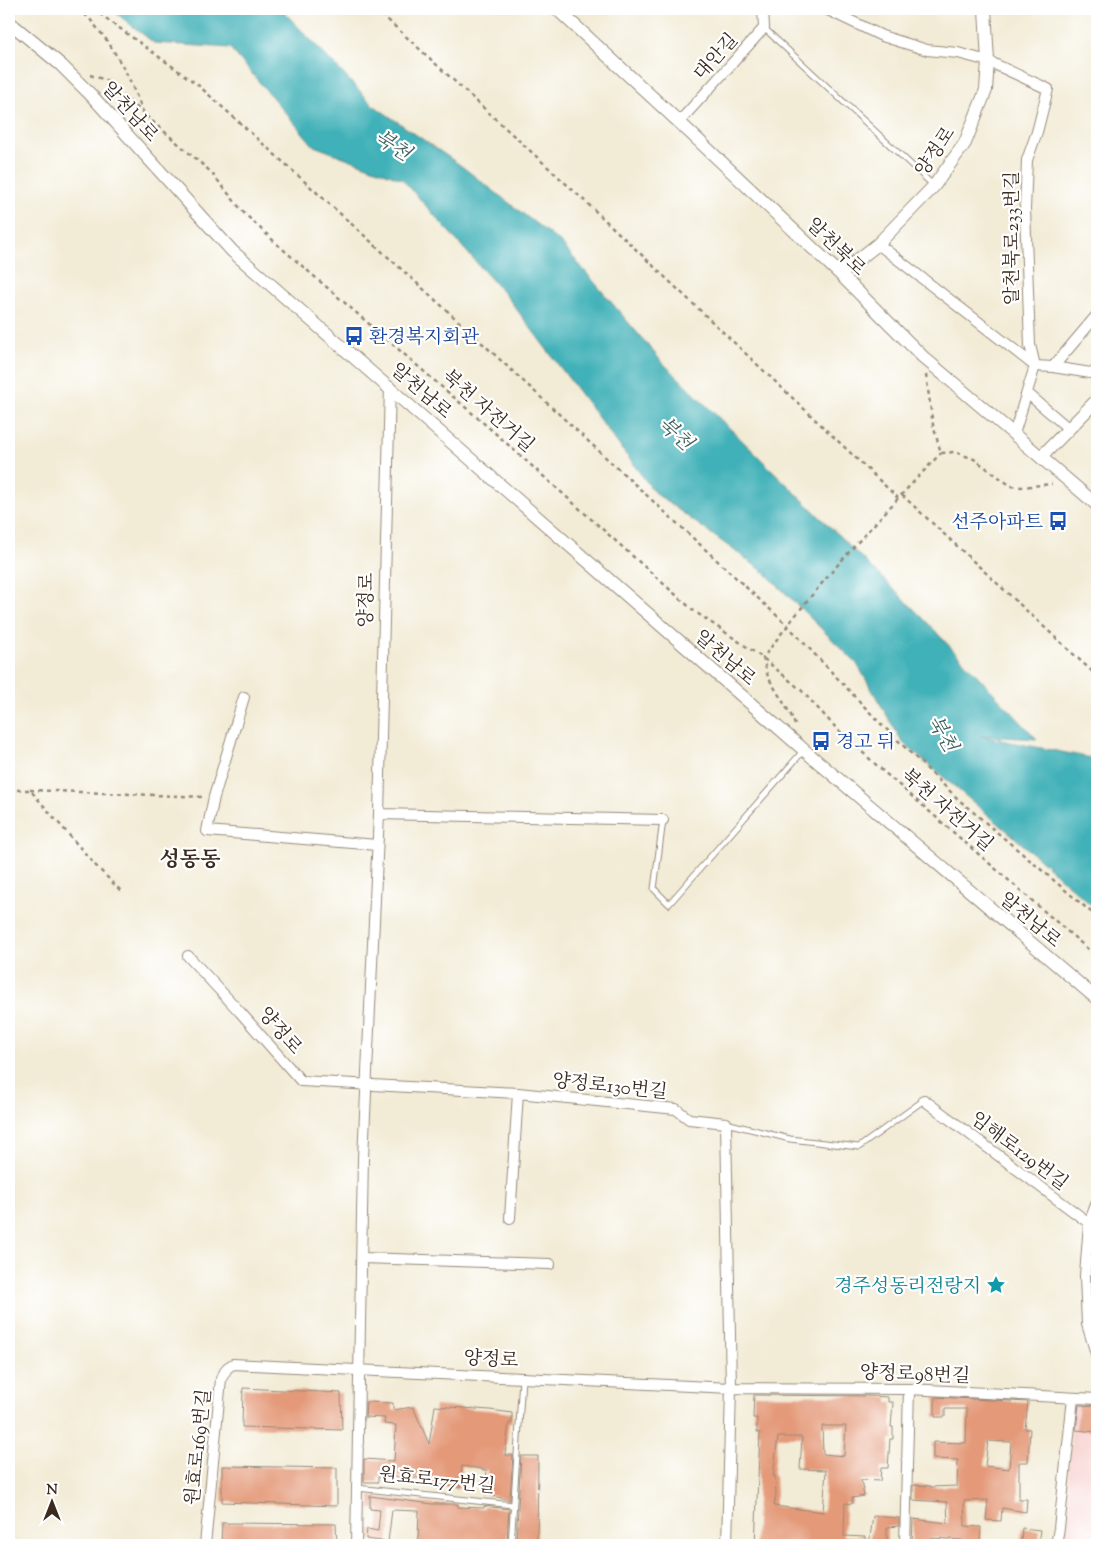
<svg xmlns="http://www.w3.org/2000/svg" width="1106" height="1554" font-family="'Sorts Mill Goudy','Noto Serif KR',serif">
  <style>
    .built { fill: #f7d0ce }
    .water { fill: #40b1b8; stroke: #3e6e6b }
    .building { fill: #e49978; fill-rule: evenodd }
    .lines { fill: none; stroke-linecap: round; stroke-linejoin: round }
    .service-casing { stroke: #968a7a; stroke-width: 7 }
    .minor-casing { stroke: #968a7a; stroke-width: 12 }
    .tertiary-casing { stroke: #968a7a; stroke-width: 14 }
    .path { stroke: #968a7a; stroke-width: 2.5; stroke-dasharray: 4 4; stroke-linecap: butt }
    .service { stroke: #fff; stroke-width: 5 }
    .minor { stroke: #fff; stroke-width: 10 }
    .tertiary { stroke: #fff; stroke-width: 12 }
    .labels { text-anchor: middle; stroke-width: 4.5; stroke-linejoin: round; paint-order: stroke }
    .street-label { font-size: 19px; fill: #3b2a1e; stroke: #fff }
    .transit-label { font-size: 19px; fill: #164399; stroke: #fff; text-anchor: start }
    .culture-label { font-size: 19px; fill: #0d838f; stroke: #fff; text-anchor: end }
    .water-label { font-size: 20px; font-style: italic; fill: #3d605c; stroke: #fff }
    .quarter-label { font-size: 21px; font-weight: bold; fill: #3b2a1e; stroke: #fff }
  </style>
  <rect width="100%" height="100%" fill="#fff"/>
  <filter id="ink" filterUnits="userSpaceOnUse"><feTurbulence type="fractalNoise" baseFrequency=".02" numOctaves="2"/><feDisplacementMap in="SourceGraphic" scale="10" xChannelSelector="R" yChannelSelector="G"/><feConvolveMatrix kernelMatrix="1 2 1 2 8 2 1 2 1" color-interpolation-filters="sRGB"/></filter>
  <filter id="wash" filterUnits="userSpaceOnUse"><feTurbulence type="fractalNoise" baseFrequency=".0096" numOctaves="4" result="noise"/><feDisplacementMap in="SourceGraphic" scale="20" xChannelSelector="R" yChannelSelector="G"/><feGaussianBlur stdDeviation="1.12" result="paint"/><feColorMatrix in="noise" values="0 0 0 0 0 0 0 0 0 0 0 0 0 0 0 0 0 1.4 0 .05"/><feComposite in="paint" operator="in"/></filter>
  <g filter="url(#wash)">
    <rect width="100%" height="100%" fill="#f2ebd5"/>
    <!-- built -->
    <path class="built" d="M1073,1398L1097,1400V1545H1064Z"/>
    <!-- water -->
    <path class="water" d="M111,9H281L373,105L460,165L561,243L662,362L922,617L1037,739L980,736L1097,759V910L1012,835L903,743L857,664L764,572L655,493L508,298L402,179L314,146L230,48L154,43Z"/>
    <g id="blocks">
      <!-- building -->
      <path class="building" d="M243,1388L341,1393L342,1430L242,1427Z
        M754,1395L870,1396L888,1397V1402H893L891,1427H893V1439H890L888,1468H881L880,1481L861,1480L864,1496L852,1498V1504L845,1503L844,1536L865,1537V1545H755L760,1433L757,1432V1418H753ZM822,1426H846L844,1456L823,1454ZM778,1437H802L800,1469L826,1470L823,1512L774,1506L776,1494L775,1476H773Z
        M935,1397L1028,1402L1025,1429H1030L1028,1462H1019V1499H1027L1026,1512L1002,1508L1001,1521L986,1520L988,1500L964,1501L965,1526L981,1527L980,1543L962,1542V1540L931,1538L930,1545H912L913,1519L948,1523L947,1502L913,1500V1485L931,1486L930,1487L957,1486L958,1460L933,1459V1442L966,1443L967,1409H945V1417H935ZM988,1441L1011,1442L1009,1469L985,1466Z
        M366,1402L393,1403V1410L413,1407L429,1444L435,1406L490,1410L512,1413V1423H509L505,1455H513L510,1500L485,1494L487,1470H482V1469L462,1466L460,1488L420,1482V1478H411V1477H378V1482H364V1459L394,1461L396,1425L384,1424L385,1418L365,1417Z
        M1079,1405L1097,1406V1432L1076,1430Z
        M521,1456H538L537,1545L516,1543Z
        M222,1466L337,1468V1506L222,1502Z
        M370,1496L432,1504H458V1507L484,1508V1506L509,1509L507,1540H491V1544L484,1545H418L419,1511L392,1510L388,1542L366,1539L367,1529L378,1531L380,1510L370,1509Z
        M873,1516L899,1518V1526L887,1527V1545H869Z
        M222,1523L336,1524L337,1545H221Z
        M1022,1528L1040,1530L1038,1544L1021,1542Z"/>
    </g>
  </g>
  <g filter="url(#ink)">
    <use href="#blocks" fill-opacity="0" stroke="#968a7a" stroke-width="1"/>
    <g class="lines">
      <!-- service casing -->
      <g class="service-casing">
        <path id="service" d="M764,28L934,186
          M663,820L654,889L669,904L804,750
          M726,1123L790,1139L859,1147L924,1100
          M357,1488L513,1505
          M511,1545L522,1379"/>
      </g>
      <!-- minor casing -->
      <g class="minor-casing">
        <path id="minor" d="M826,9L882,36L927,50L958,53L988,61L1048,89L1037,132L1027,160L1025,209L1030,345L1035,366L1014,434
          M679,122L764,28L763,9
          M878,244L1035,366L1053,367L1097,374
          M1053,367L1097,315
          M1027,393L1068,428
          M244,697L214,797L207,831L377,845
          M379,814L663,820
          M188,956L240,1012L301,1081L518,1093L676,1109L689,1119L726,1123L731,1388L727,1545
          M924,1100L1089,1223L1097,1227
          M1097,1202L1089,1223L1085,1276L1087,1324L1097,1357
          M510,1218L518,1093
          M362,1258L550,1264
          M205,1545L221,1379L227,1368L233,1364L731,1388L909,1389L1097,1399
          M356,1545L363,1158L379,814L390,387
          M905,1545L909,1389
          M1056,1545L1059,1528L1073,1398"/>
      </g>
      <!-- tertiary casing -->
      <g class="tertiary-casing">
        <path id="tertiary" d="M557,9L679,122L840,274L923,357L1097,505
          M9,22L61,65L92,96L232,251L804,750L1097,999
          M840,274L878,244L934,186L965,143L986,90L988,61L985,9
          M1041,457L1097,400"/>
      </g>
      <!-- path -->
      <path class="path" d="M78,9L89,18L109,43L128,76L144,114L211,172L244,213L278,245L495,433L694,611L763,658L801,690L837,729L884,772L1097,957
        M93,9L198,85L441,305L787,625L878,721L959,800L1097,917
        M376,9L588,204L898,498
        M90,75L106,80L143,113
        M926,375L933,425L941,453L955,452L974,459L1011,486L1021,487L1052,484
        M902,495L1097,676
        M795,725L791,715L768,677L763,658C816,585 879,518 941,453
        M9,790H30L96,866L122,892
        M30,790L204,797"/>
      <!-- service -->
      <use href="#service" class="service"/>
      <!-- minor -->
      <use href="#minor" class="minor"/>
      <!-- tertiary -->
      <use href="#tertiary" class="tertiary"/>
    </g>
  </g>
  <!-- icons -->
  <defs>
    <g id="bus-bare" transform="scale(1.5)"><path d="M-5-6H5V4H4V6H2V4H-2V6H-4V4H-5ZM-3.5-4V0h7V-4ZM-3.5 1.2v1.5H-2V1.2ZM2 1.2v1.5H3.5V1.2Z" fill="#1a4fb4" stroke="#fff" stroke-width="2.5" paint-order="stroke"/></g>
    <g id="sight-bare" transform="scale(1.5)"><path d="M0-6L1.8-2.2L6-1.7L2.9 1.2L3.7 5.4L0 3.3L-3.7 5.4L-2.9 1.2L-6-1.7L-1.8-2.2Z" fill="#0f9aa8" stroke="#fff" stroke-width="2.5" paint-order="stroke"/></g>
  </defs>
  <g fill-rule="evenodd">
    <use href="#bus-bare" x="354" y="336"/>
    <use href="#bus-bare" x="1058" y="521"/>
    <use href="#bus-bare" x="821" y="741"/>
    <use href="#sight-bare" x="996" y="1285"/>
  </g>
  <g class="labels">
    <!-- street labels -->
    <g class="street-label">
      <text transform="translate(715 56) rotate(-48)" y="7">대안길</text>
      <text transform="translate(131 111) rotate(48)" y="7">알천남로</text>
      <text transform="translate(934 151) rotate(-56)" y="7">양정로</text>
      <text transform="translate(1011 238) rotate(-90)" y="7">알천북로233번길</text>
      <text transform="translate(837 246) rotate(44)" y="7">알천북로</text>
      <text transform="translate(422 390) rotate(41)" y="7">알천남로</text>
      <text transform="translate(489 410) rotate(41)" y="7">북천 자전거길</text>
      <text transform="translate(365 600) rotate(-89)" y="7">양정로</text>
      <text transform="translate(726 657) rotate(41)" y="7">알천남로</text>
      <text transform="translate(948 809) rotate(41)" y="7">북천 자전거길</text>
      <text transform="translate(1031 919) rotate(40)" y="7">알천남로</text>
      <text transform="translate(281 1030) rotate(49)" y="7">양정로</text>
      <text transform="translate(610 1085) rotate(6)" y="7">양정로130번길</text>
      <text transform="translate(1020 1150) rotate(37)" y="7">임해로129번길</text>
      <text transform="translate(491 1358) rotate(3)" y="7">양정로</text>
      <text transform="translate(915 1373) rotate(2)" y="7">양정로98번길</text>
      <text transform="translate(197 1447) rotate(-84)" y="7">원효로169번길</text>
      <text transform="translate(437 1479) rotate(6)" y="7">원효로177번길</text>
    </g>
    <!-- transit labels -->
    <g class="transit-label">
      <text x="369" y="343">환경복지회관</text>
      <text x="1043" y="528" text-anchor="end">선주아파트</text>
      <text x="836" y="748">경고 뒤</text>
    </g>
    <!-- culture labels -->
    <g class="culture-label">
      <text x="981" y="1292">경주성동리전랑지</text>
    </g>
    <!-- water labels -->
    <g class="water-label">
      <text transform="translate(393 145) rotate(33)" y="7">북천</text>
      <text transform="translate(676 433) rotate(43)" y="7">북천</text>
      <text transform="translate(943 733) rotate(60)" y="7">북천</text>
    </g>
    <!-- quarter labels -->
    <g class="quarter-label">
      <text x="190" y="866">성동동</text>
    </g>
  </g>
  <!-- margin -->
  <rect width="1106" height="1554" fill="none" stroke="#fff" stroke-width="30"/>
  <!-- north arrow -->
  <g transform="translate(52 1502)" stroke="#ffffff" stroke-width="4" paint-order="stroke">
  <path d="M0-4L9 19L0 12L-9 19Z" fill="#3b2a1e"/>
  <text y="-8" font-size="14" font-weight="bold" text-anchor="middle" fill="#3b2a1e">N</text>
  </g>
</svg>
